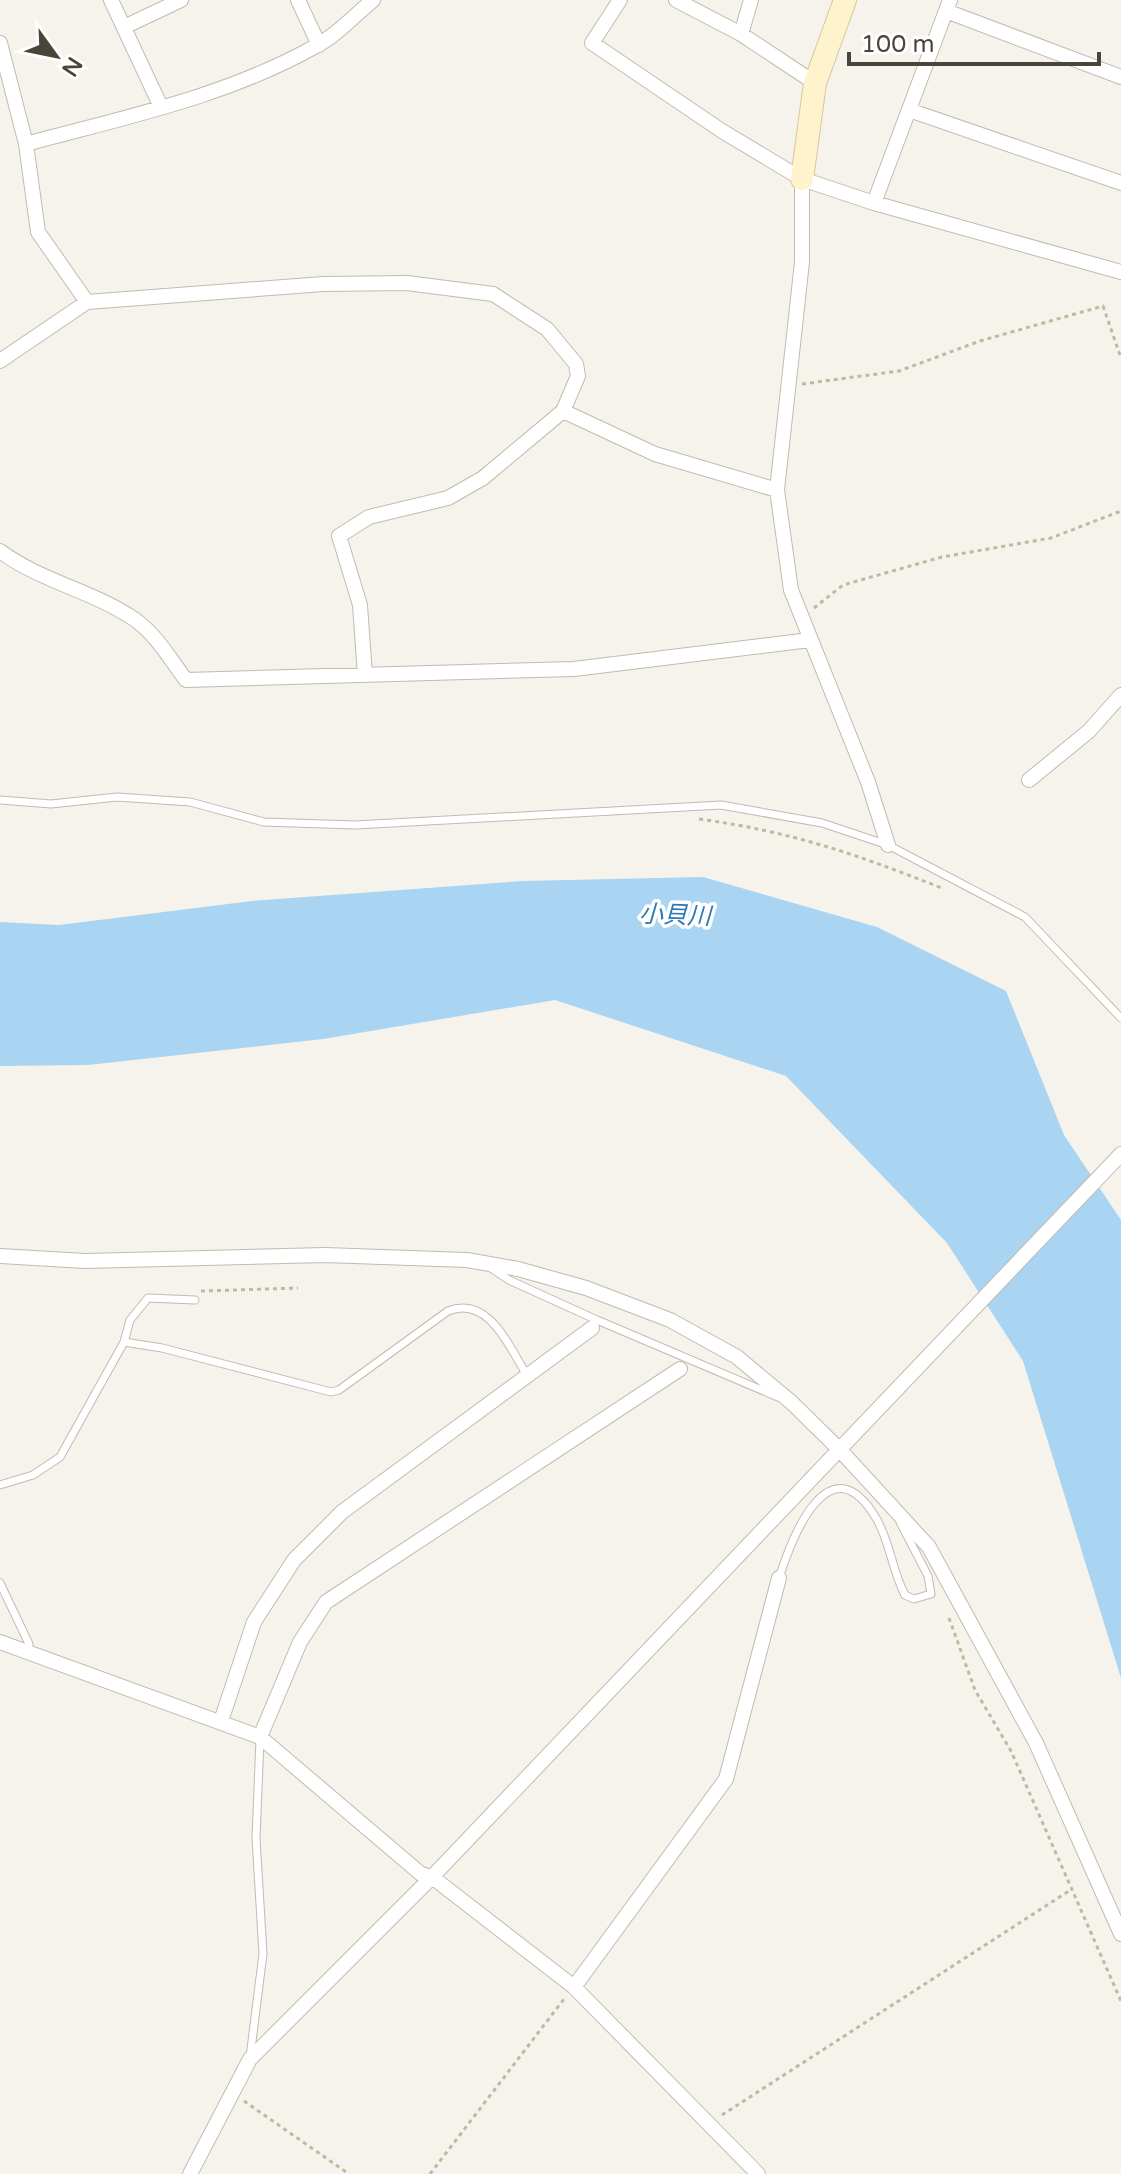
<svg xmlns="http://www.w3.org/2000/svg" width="1121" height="2174" font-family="'Varela Round','Noto Sans JP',sans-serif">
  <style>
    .water { fill: #a9d4f2 }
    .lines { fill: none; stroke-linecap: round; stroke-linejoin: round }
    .lane-casing { stroke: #c2bbae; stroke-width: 9 }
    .street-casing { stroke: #c2bbae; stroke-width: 16 }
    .secondary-casing { stroke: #d6c79b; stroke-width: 24 }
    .path { stroke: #c4b79f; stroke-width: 3; stroke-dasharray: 4 4; stroke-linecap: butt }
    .lane { stroke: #fff; stroke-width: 7 }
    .street { stroke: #fff; stroke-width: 14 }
    .secondary { stroke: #fff3cd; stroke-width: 22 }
    .labels { text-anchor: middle; stroke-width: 7; stroke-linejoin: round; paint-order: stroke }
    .water-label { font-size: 24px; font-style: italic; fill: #2e7ab2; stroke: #fff }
  </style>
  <rect width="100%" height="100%" fill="#f6f3ec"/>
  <!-- water -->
  <path class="water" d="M703,877L877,927L1006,991L1064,1135L1121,1220V1678L1023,1361L947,1243L786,1076L555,1000L323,1039L88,1065L0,1066V922L59,925L252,901L523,881Z"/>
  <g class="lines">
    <!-- lane casing -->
    <g class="lane-casing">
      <path id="lane" d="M0,800L51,804L117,797L190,802L264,822L355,825L721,805L822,823L888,845L1025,917L1121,1018
        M491,1268L509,1280L597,1320L778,1397
        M124,1342L162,1348L331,1392L339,1390L448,1311C489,1295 509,1347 527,1375
        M0,1485L33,1475L60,1457L124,1342L130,1320L148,1298L195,1300
        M779,1578C793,1534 830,1441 876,1518C890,1541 892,1571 905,1595L914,1599L931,1594L928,1576L900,1522
        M0,1583L29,1644L28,1652
        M250,2057L263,1954L256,1838L260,1739"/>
    </g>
    <!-- street casing -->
    <g class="street-casing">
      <path id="street" d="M111,0L161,107
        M298,0L319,45
        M620,0L592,43L722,131L802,179L874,203L1121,272
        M676,0L741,34L815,83
        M946,11L1121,77
        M124,27L181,0
        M741,34L751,0
        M0,43L26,144L38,232L87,302
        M909,110L1121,183
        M26,144C125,117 225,97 316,46C337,35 355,15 373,0
        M802,179V262L777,490L791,590L868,782L888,845
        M874,203L950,0
        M0,361L87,302L323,284L407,283L493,294L547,329L576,364L578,376L563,411L483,478L448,498L369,517L339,536L360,605L365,675
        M563,411L655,454L777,490
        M0,551C40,581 93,591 134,619C156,634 170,659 186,680L574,669L810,640
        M1029,780L1089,731L1121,695
        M0,1256L85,1261L325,1255L467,1260L518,1269L586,1288L670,1320L737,1357L791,1402L840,1450L929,1547L1036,1743L1121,1934
        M0,1642L260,1737L421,1874L432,1877L574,1987L758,2174
        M221,1721L254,1622L294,1560L342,1512L592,1328
        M260,1737L300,1642L326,1602L680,1369
        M574,1987L726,1779L779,1578
        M190,2174L250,2059L432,1877L1121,1154"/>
    </g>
    <!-- secondary casing -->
    <g class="secondary-casing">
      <path id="secondary" d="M802,179L815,83L845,0"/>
    </g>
    <!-- path -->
    <path class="path" d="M802,384L899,371L980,341L1103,306L1121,358
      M814,608L843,585L942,557L1051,538L1121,511
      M699,819C793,832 856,854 944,889
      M201,1291L298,1288
      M949,1618L975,1690L1011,1751L1121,2001
      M244,2101L349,2174
      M722,2115L1072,1889
      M430,2174L564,1999"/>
    <!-- lane -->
    <use href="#lane" class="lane"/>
    <!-- street -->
    <use href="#street" class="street"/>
    <!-- secondary -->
    <use href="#secondary" class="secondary"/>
  </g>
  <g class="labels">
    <!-- water labels -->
    <g class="water-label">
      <text transform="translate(675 915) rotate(2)" y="8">小貝川</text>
    </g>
  </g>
  <!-- north arrow -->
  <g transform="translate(56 56) rotate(123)" stroke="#ffffff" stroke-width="6" paint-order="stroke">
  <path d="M0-6L14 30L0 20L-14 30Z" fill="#4b4439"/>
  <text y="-12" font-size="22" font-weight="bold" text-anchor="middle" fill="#4b4439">N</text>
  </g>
  <!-- scale -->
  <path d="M849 52v12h250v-12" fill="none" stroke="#4b4439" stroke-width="4"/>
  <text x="861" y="52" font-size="24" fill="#4b4439" stroke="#ffffff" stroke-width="6" paint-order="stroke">100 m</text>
</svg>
